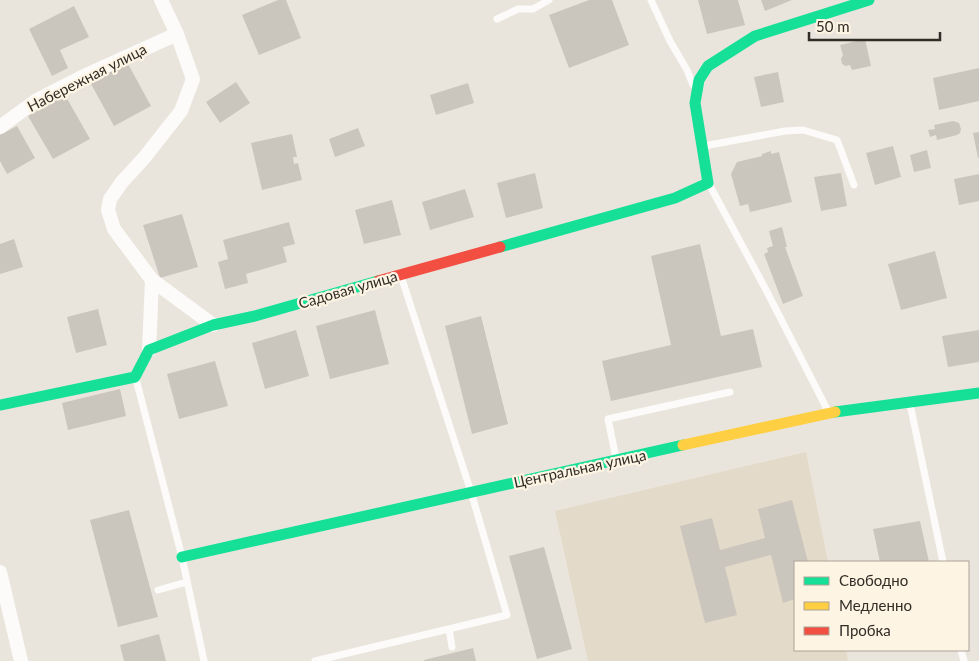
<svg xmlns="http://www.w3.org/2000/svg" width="979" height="661" font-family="Lato,sans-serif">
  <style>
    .built { fill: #e4dac9 }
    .building { fill: #cac6be }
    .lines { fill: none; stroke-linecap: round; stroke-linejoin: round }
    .lane { stroke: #fcfbfa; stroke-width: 7 }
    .street { stroke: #fcfbfa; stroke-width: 14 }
    .fast { stroke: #16e098; stroke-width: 11 }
    .slow { stroke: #ffcf43; stroke-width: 11 }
    .jam { stroke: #f24e42; stroke-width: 11 }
    .labels { text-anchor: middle; stroke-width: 4.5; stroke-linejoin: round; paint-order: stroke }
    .street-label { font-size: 15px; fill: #302c26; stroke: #fef4e3 }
  </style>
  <rect width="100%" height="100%" fill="#eae5dc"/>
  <!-- built -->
  <path class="built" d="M806,452L828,562H795V650H846L848,661H588L555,511Z"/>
  <!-- building -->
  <path class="building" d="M278,0H286L301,38L259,55L242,15Z
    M589,0H612L629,45L569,68L549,15Z
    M698,0H738L745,25L707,34Z
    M761,0H792L765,11Z
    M74,6L89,37L60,50L68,68L52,76L29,29Z
    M865,39L871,66L852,70L850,65L846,66L842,64L841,59L843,55L840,45Z
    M127,62L151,106L114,126L90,82Z
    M979,68V101L939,110L933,78Z
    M778,72L784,102L761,107L754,77Z
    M236,82L250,103L220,123L206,102Z
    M468,83L474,103L436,115L430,95Z
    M65,95L90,139L53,159L28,116Z
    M953,121L959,123L961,129L960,133L957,135L937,140L936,135L930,137L928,130L935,129L934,125Z
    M17,126L35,158L7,174L0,161V135Z
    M358,128L365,146L335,157L329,139Z
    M979,132V158H978L973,133Z
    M292,134L297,157H293L294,164L298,163L302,180L262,190L251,143Z
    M893,146L901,177L875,185L866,153Z
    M927,150L931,168L914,172L910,155Z
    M771,151V154L779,152L792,202L750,212L748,204L740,206L731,174L737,162L762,156V154Z
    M535,173L543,208L506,218L497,183Z
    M841,173L847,206L821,211L814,177Z
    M979,174V201L959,205L954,179Z
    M465,189L474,217L430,230L422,202Z
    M392,200L401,235L364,244L355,210Z
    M182,214L198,267L160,278L143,225Z
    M289,222L295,244L283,247L287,262L246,274L248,283L225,289L218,262L228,259L223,240Z
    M782,227L787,247H785L803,296L783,304L764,254L768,252L767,248L773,246L769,231Z
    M14,239L23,267L0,274V244Z
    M700,244L721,336L753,329L762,367L611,401L602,361L671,345L651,256Z
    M935,251L947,298L901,310L888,264Z
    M98,309L107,345L76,353L67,317Z
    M375,310L389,364L330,379L316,326Z
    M481,316L508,424L472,434L445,326Z
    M296,330L309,376L265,389L252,343Z
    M979,330V362L948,367L942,336Z
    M215,361L228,406L179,419L167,374Z
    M120,389L126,416L68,430L62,403Z
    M792,500L808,562H795V599L783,603L771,555L725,567L737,615L705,623L680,526L712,518L720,550L765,538L758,509Z
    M129,510L158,617L118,627L90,520Z
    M920,521L929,562H880L873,529Z
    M544,547L572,649L537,659L509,556Z
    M159,634L166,661H124L120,645Z
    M473,648L476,661H424V660Z"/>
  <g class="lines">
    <!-- lane -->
    <path class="lane" d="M651,0L670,41L687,70L693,85
      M497,19L518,9H533L549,0
      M704,146L785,131L803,130L837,140L854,185
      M709,184L765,288L828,411
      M136,379L182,557L204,661
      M910,404L943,562
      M616,458L608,419L730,392
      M158,590L187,582
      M449,629L452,647
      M961,650L964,661
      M315,661L507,615L471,492L401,276"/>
    <!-- street -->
    <path class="street" d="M161,0L177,34L193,79L181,111L144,158L122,182L110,199L108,210L114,229L152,280L213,325
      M0,127L37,100L82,77L177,34
      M149,350L152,280
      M0,572L21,661"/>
    <!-- fast -->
    <path class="fast" d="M500,247L675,198L708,183L695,103L699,80L708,66L755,36L869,0
      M0,405L135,377L149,350L213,325L255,316L378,281
      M835,412L979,393
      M182,557L683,445"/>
    <!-- slow -->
    <path class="slow" d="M683,445L835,412"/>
    <!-- jam -->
    <path class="jam" d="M378,281L500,247"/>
  </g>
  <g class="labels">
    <!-- street labels -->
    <g class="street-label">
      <text transform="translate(87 78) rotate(-27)" y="5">Набережная улица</text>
      <text transform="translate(348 290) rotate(-16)" y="5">Садовая улица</text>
      <text transform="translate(580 469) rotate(-12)" y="5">Центральная улица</text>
    </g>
  </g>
  <!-- legend -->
  <rect x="794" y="561" width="175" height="90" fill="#fef4e3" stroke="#aca497"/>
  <rect x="804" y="577" width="25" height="8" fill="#16e098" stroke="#aca497"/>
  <text x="839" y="586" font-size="15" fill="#302c26">Свободно</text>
  <rect x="804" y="602" width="25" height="8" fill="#ffcf43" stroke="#aca497"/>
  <text x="839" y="611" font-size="15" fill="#302c26">Медленно</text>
  <rect x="804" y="627" width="25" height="8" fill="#f24e42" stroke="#aca497"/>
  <text x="839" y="636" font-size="15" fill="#302c26">Пробка</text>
  <!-- scale -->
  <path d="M809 32v8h131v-8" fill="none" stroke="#302c26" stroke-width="2.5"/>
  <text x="816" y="32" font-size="15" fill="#302c26" stroke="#fef4e3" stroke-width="4" paint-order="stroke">50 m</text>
</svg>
